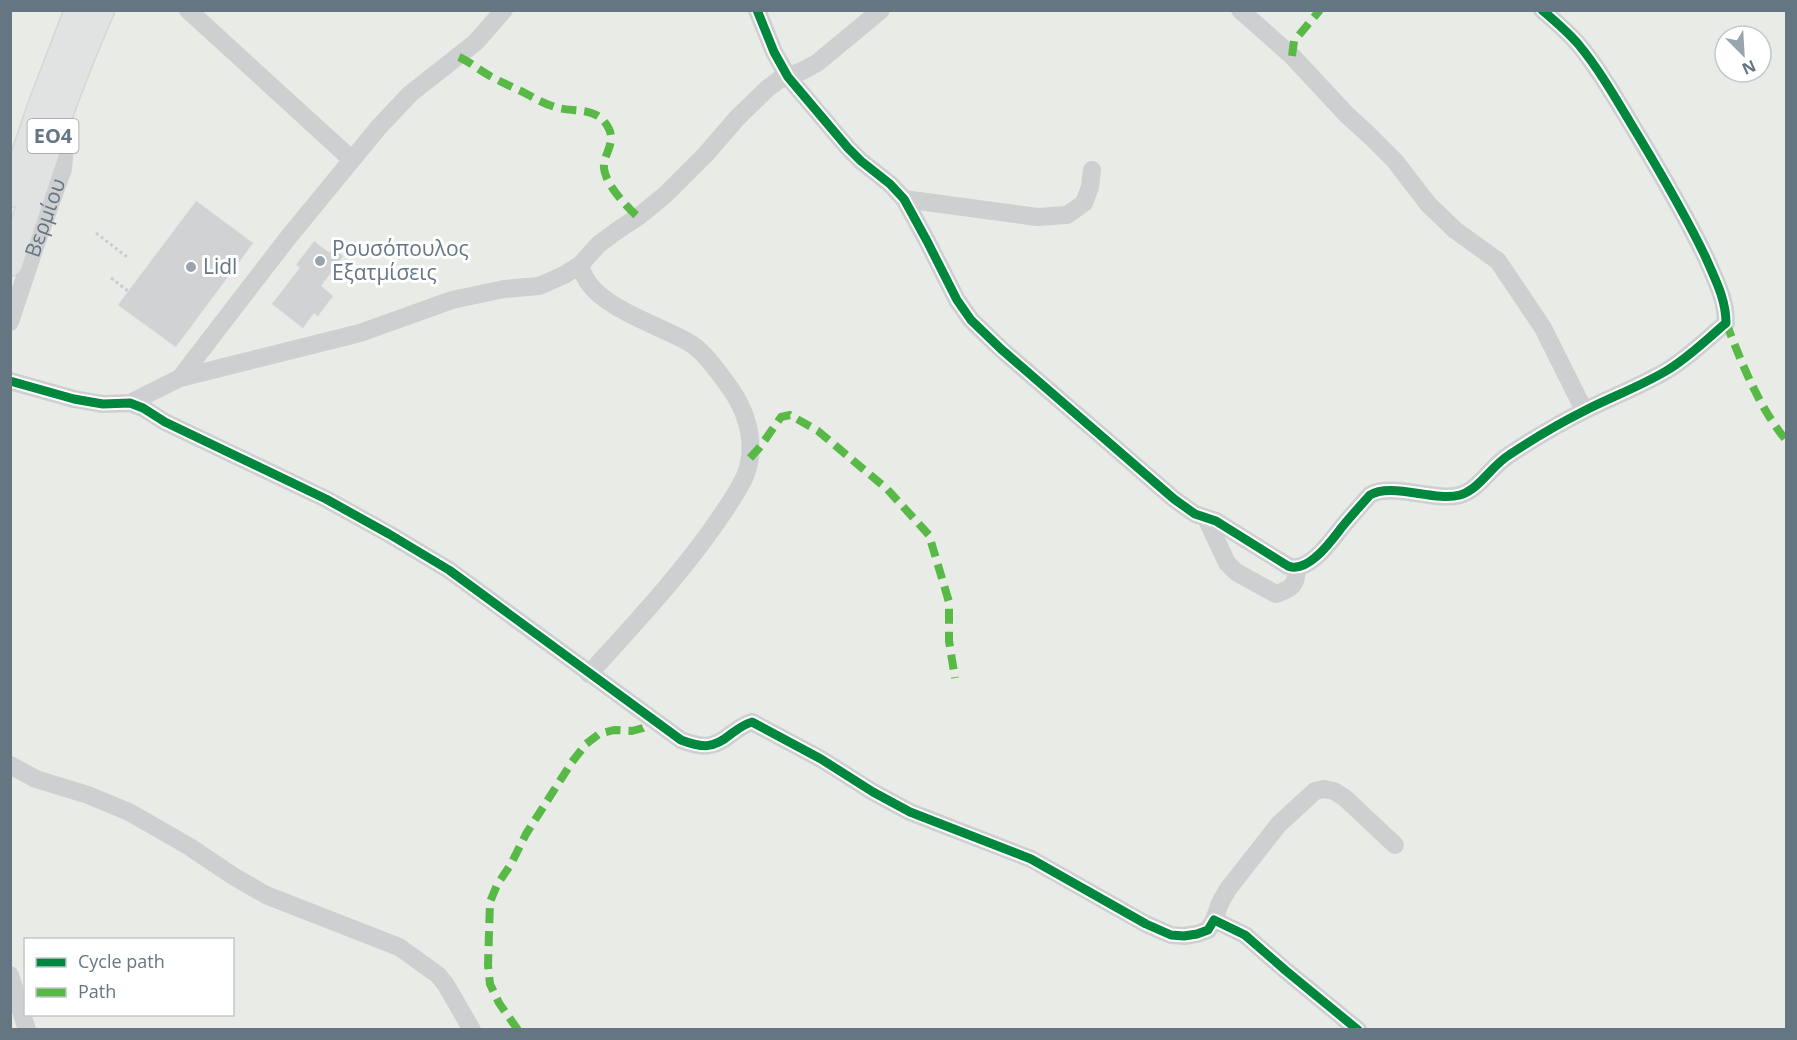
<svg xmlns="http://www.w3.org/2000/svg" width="1797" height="1040" font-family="'Open Sans',sans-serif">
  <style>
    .green { fill: #e8ebe6; fill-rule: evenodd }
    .building { fill: #d0d2d3; stroke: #e8e8e8; stroke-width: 1.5 }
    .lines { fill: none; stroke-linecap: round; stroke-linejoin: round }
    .major-casing { stroke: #d5d6d7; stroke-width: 27 }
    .path { stroke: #cbcccd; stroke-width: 3; stroke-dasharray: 3 3; stroke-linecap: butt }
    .minor { stroke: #cecfd0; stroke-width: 18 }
    .major { stroke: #e1e2e2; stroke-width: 24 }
    .quiet { stroke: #58b947; stroke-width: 8; stroke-dasharray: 15 8; stroke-linecap: butt }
    .cycleway-casing { stroke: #fff; stroke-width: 13 }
    .cycleway { stroke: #00873e; stroke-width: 9 }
    .poi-dot { fill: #99a4ac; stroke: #fff; stroke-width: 2 }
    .labels { text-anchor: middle; stroke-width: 6; stroke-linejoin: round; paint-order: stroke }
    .shield { fill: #fff; stroke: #939fa8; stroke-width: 1.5 }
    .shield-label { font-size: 20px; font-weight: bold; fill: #657683 }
    .street-label { font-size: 21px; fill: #657683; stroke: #fff }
    .poi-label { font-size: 21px; fill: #657683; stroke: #fff; text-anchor: start }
  </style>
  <rect width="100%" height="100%" fill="#f9f9f9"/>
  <!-- green -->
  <path class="green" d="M11,11H1786V1029H11ZM1725,36H1761V72H1725ZM26,940H232V1014H26Z"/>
  <!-- building -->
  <path class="building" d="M196,200L254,243L176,348L117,305Z
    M314,240L329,252L333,247L344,256L322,286L334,296L318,317L314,314L303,329L271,304L299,268L295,265Z"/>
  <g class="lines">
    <!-- major casing -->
    <g class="major-casing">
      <path id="major" d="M10,195L41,104L77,10
        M10,264C38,179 65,93 102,10"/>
    </g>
    <!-- path -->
    <path class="path" d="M96,233L127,257
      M111,278L128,291"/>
    <!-- minor -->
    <g class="minor">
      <path d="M188,10L351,159"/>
      <path d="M757,10L774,52L788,77L848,148L861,161L890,184L904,199L927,241L957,300L971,320L1001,349L1174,499L1195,514L1216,521L1288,566C1308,574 1331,541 1342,527C1351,516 1360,506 1370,495C1391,482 1435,502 1460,495C1480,489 1491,466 1509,455C1533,439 1558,424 1584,411C1611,397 1639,387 1666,371C1688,358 1707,339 1726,323C1726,299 1715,279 1706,258C1686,216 1663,177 1639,137C1620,106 1602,73 1579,45C1568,32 1555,21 1542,10"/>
      <path d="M1240,10L1292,56L1347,115L1369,135L1395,161L1428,204L1455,230L1498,261L1543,328L1584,410"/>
      <path d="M904,199L1037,217L1067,215L1084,203L1090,187L1092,170"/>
      <path d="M580,265C582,271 584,277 588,282C605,309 660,326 688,342C703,350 715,368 725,381C742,403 753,429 750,457C748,477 736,493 725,510C686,569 637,621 589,674"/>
      <path id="s1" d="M10,322L36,244L63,169L65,146L62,117"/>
      <path d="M180,378L360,333L452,300L504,289L539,286L564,275L580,265L599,244L618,230L638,217L665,195L706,154L738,117L768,88L779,80L802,71L817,63L881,10"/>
      <path d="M10,381L74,399L91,402L103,404L130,403L143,408L165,422L326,499L389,534L449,570L681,740C702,748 713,749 731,734C738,729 744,724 752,722L821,759L873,792L910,812L1031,859L1146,924L1171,935L1184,936L1197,934L1208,930L1214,920L1220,903L1228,889L1279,824L1315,791L1324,789L1334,791L1345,798L1395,845"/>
      <path d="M130,403L180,378L287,239L378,128L410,94L476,42L504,10"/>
      <path d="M1206,518L1227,563L1236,572L1276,594C1291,589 1297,585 1297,568"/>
      <path d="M10,765L36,779L88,795L129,812L190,847L233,876L266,895L399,947L438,975L446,985L472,1030"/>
      <path d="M1214,920L1245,935L1285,970L1358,1030"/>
      <path d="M10,975L27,1030"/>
    </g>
    <!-- major -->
    <use href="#major" class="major"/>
    <!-- quiet -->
    <path class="quiet" d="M1292,56L1294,41L1320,10
      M459,57C470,62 479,70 490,76C501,82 512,87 523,92C533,97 542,103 552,106C572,114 597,104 609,129C615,142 606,151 604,164C602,181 626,206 638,217
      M1726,323C1742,363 1758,406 1786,440
      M750,458L760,447L781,417L790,415L818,431L887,489L929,535L949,602V641L955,678
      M518,1030L499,1003L490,984L488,965L490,902L497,885L511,864L526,834L572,762L586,744L599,734L614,730L632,731L643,728L654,721"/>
    <!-- cycleway casing -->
    <g class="cycleway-casing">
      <path id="cycleway" d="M757,10L774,52L788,77L848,148L861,161L890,184L904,199L927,241L957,300L971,320L1001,349L1174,499L1195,514L1216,521L1288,566C1308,574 1331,541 1342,527C1351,516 1360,506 1370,495C1391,482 1435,502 1460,495C1480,489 1491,466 1509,455C1533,439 1558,424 1584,411C1611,397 1639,387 1666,371C1688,358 1707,339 1726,323C1726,299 1715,279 1706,258C1686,216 1663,177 1639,137C1620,106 1602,73 1579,45C1568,32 1555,21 1542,10
        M10,381L74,399L91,402L103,404L130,403L143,408L165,422L326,499L389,534L449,570L681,740C702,748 713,749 731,734C738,729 744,724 752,722L821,759L873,792L910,812L1031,859L1146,924L1171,935L1184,936L1197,934L1208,930L1214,920L1245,935L1285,970L1358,1030"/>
    </g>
    <!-- cycleway -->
    <use href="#cycleway" class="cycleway"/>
  </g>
  <!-- markers -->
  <g class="poi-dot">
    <circle cx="320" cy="261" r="6"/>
    <circle cx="191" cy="267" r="6"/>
  </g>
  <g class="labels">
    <!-- shield labels -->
    <rect class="shield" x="27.5" y="119" width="51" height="34" rx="4.5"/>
    <g class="shield-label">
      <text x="53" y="143">ΕΟ4</text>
    </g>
    <!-- street labels -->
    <g class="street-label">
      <text dy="7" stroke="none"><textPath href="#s1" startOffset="110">Βερμίου</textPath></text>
    </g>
    <!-- poi labels -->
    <g class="poi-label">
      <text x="332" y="256">Ρουσόπουλος<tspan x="332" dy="24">Εξατμίσεις</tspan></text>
      <text x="203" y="274">Lidl</text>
    </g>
  </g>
  <!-- border -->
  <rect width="1797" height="1040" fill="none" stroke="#657683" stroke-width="24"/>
  <!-- legend -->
  <rect x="24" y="938" width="210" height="78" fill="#ffffff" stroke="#c1c8cd" stroke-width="1.5"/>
  <rect x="36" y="958" width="30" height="9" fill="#00873e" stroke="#c1c8cd" stroke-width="1.5"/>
  <text x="78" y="968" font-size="18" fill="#657683">Cycle path</text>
  <rect x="36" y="988" width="30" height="9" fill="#58b947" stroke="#c1c8cd" stroke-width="1.5"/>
  <text x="78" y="998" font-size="18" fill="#657683">Path</text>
  <!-- north arrow -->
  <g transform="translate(1743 54) rotate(156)"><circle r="28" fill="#ffffff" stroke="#c1c8cd" stroke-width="1.5"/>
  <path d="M0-4.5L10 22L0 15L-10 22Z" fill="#99a4ac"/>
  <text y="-9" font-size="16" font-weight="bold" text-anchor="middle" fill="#657683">N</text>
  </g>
</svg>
